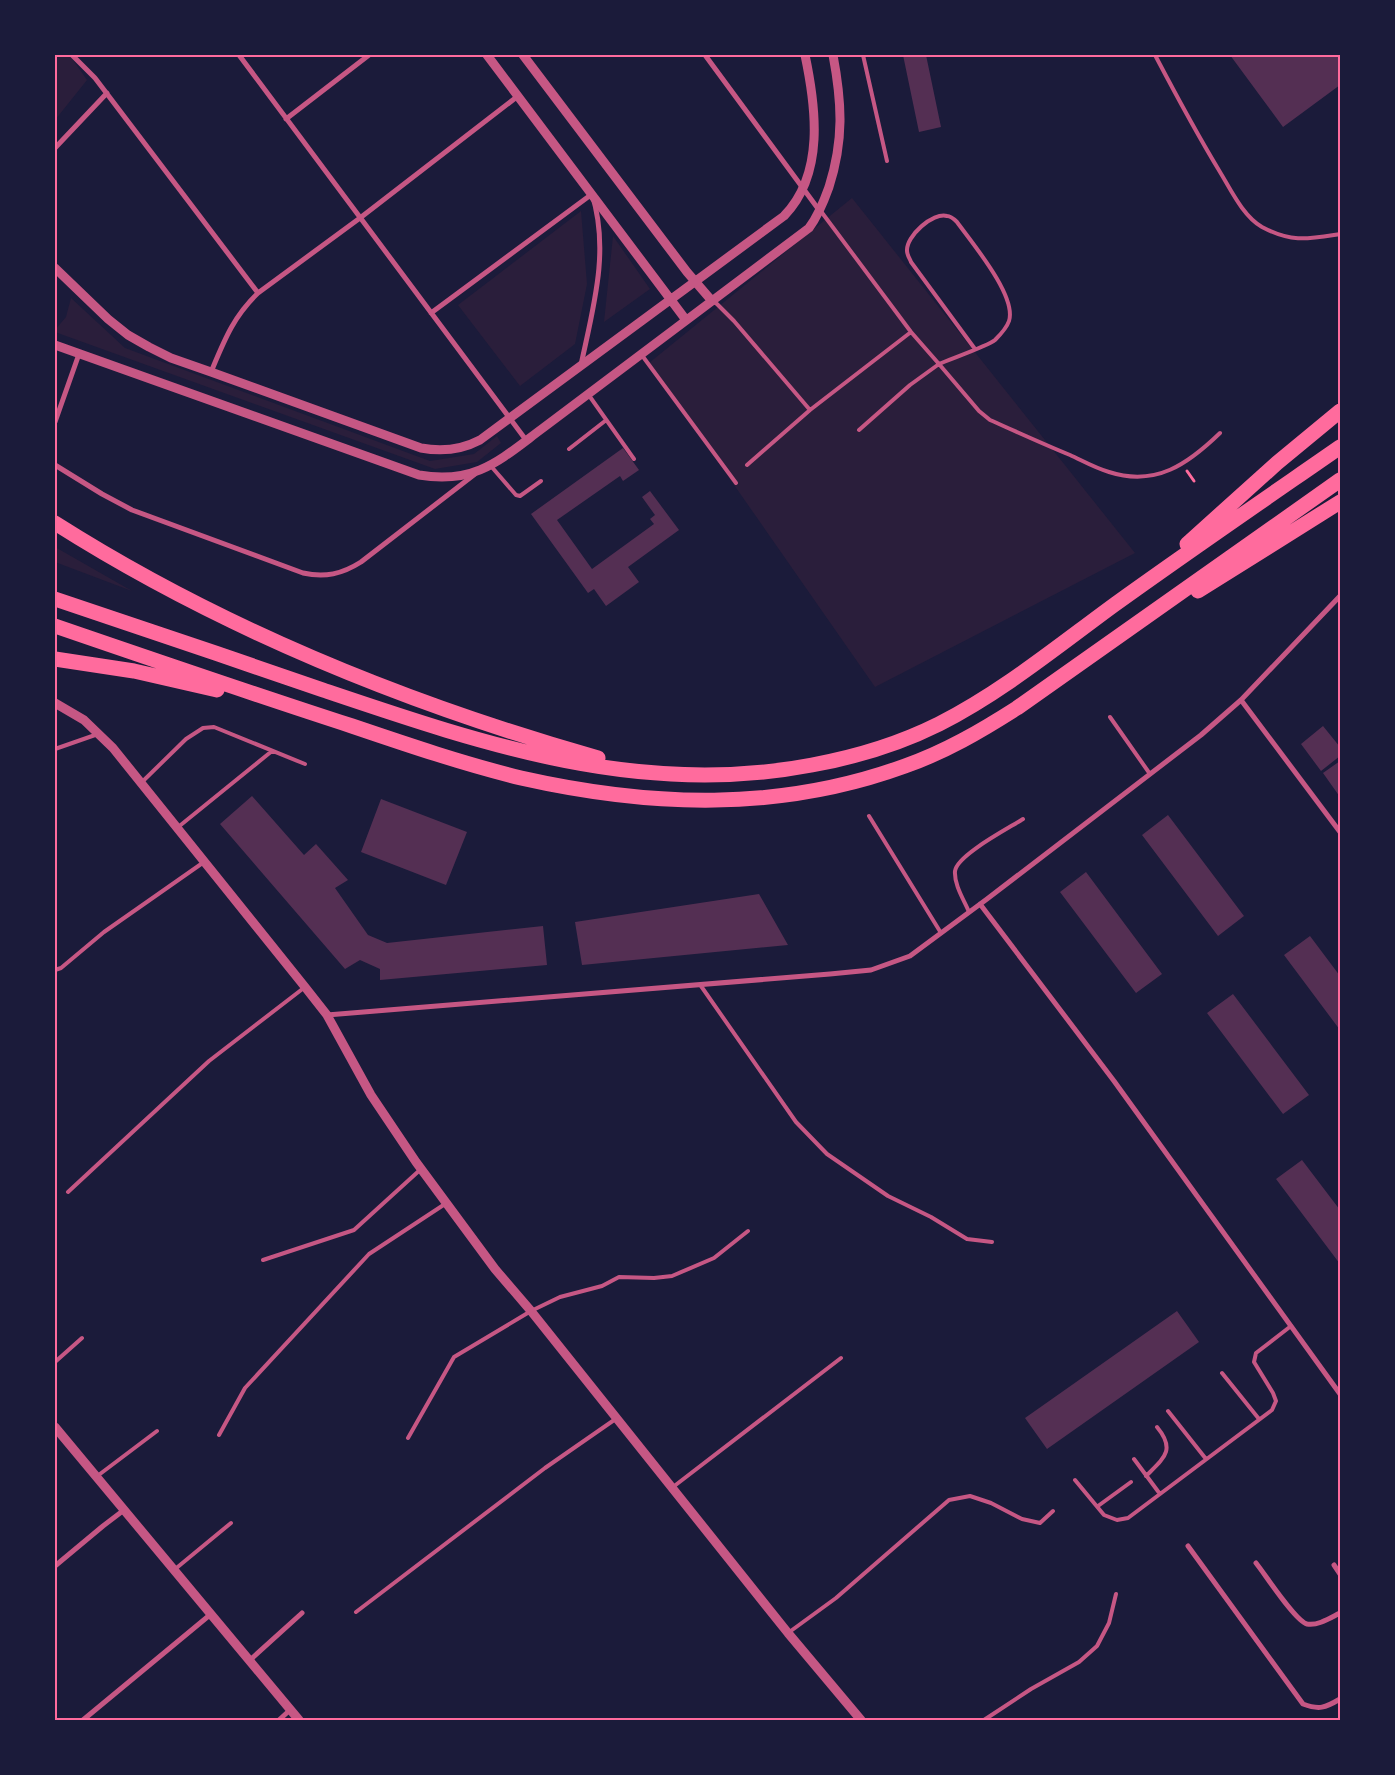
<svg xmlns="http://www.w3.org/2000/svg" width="1395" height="1775" font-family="'DejaVu Sans',sans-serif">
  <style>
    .green { fill: #2a1e3b }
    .building { fill: #542f53 }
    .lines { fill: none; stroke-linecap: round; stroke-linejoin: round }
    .path { stroke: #ff6b9d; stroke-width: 3 }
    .service { stroke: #c65784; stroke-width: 4 }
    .minor { stroke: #c65784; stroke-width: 5 }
    .tertiary { stroke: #c65784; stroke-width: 9 }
    .motorway { stroke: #ff6b9d; stroke-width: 15 }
    .neatline { fill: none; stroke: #ff6b9d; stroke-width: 2 }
  </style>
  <rect width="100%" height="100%" fill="#1b1b3a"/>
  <!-- green -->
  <path class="green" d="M55,55H68L71,57L87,80L55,120Z
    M852,198L1135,553L875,687L649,363Z
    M581,211L587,284L575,344L520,386L458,305Z
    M613,236L650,289L604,322Z
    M71,298L125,348L430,461L474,454L497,436L501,443L477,462L435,469L55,332V330L66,317Z
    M55,547L132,591L55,562Z"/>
  <!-- building -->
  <path class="building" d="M903,55H926L941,127L919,132Z
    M1230,55H1340V85L1283,127Z
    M623,448L639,470L623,481L620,476L557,520L592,569L654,524L650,519L655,515L642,497L650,491L679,530L628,567L639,582L606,606L594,589L588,593L531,514Z
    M1323,726L1340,747V756L1321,771L1301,744Z
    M1340,761V797L1323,773Z
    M252,796L304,855L316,844L348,880L335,888L368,935L387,943L543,926L547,965L380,980V969L360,960L345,969L220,824Z
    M381,799L467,832L446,885L361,852Z
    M1168,815L1244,916L1218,936L1142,835Z
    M1086,872L1162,974L1136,993L1060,892Z
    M759,894L788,945L582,965L575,922Z
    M1310,936L1340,976V1030L1284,955Z
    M1233,994L1309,1095L1283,1114L1207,1013Z
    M1302,1160L1340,1210V1264L1276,1179Z
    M1177,1311L1199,1342L1047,1449L1025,1418Z"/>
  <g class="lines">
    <!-- path -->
    <path class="path" d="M1187,471L1194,481"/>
    <!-- service -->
    <path class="service" d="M863,55L887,161
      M1155,55C1176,95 1197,134 1220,172C1231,190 1243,216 1262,227C1292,243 1308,239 1340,234
      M820,210L911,332L939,364L910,385L859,430
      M712,301L717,304L734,321L810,410
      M975,349L911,262C910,259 907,255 907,251C906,236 933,212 947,216C951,216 955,220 957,222C972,243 1017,296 1009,321C1007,327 999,336 995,340C988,346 950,359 939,364L979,411L990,420C1017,432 1043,444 1070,455C1083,461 1095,468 1109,472C1156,487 1188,464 1220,433
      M641,354L736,483
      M588,394L634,459
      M569,449L605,421
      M490,465L516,495L520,496L541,481
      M747,465L810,410L911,332
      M1110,717L1150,774
      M55,749L98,734
      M141,783L186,739L203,728L214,727L305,764
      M869,816L941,933
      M177,828L272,751
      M969,912C964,900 954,885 955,871C957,855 1009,828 1023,819
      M55,970L61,968L104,932L204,862
      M701,986L796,1122L827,1154L888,1196L931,1217L967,1239L992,1242
      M68,1192L209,1061L305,987
      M263,1260L354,1230L421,1169
      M55,1362L82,1338
      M1222,1373L1259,1419
      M1168,1411L1206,1459
      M219,1435L245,1388L369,1254L445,1204
      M408,1438L454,1357L531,1311L560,1297L602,1286L619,1277L654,1278L672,1276L714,1258L748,1231
      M1134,1459L1160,1494
      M1146,1476C1164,1458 1176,1450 1157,1427
      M96,1477L157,1431
      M1075,1480L1104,1515L1117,1520L1128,1518L1272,1410L1276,1401L1273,1393L1254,1362L1256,1353L1291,1326
      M673,1487L841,1358
      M1098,1506L1131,1482
      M174,1570L231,1523
      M356,1612L545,1468L617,1418
      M788,1633L836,1598L949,1500L970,1496L991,1503L1022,1519L1040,1523L1053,1511
      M984,1720L1031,1689L1079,1662L1097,1646L1109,1623L1116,1594"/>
    <!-- minor -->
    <path class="minor" d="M72,55L95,78L258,293
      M239,55L526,440
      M705,55L819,210
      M286,119L369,55
      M55,148L107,93
      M431,313L592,194C610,251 593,308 581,365
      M211,372C224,341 233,317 258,293L360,218L518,96
      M55,422L79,354
      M55,465L102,494L132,510L303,573C325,578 342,574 361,562L475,474
      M1241,700L1340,832
      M980,904L1114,1081L1340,1394
      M327,1015L830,974L871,970L910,956L987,899L1201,735L1241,700L1340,596
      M1188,1546L1303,1704C1319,1710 1325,1708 1340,1699
      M1256,1563C1265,1574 1295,1621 1307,1624C1318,1626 1330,1618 1340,1613
      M1334,1565L1340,1574
      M55,1566L103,1526L124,1510
      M249,1661L302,1613
      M83,1720L211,1614
      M279,1720L290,1710"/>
    <!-- tertiary -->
    <path class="tertiary" d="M487,55L686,320
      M523,55L687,272L712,301
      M55,268L108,319L128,335L149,347L171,358L211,372L421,448C442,452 461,450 480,440L784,216C825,174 816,107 805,55
      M55,345L419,475C476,485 501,459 543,428L809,228C818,216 824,201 829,187C844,140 842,103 833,55
      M55,703L84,720L113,748L305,987L327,1015L371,1095L416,1162L495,1269L531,1311L788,1633L861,1720
      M55,1427L299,1720"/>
    <!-- motorway -->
    <path class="motorway" d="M55,523C222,629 408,704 598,758
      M1187,544L1277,463L1340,411
      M1198,591L1340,502
      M55,599C144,629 234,659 323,690C483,744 640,798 812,765C856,757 899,744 939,724C1002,692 1058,646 1114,605C1189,551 1265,499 1340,447
      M55,626C154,660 253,694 352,726C408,745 464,764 521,778C650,807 779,812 905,766C945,752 981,731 1017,708L1340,480
      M55,659L134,671L217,690"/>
  </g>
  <!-- border -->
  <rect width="1395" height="1775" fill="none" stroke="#1b1b3a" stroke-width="112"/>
  <rect x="56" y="56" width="1283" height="1663" class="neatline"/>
</svg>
